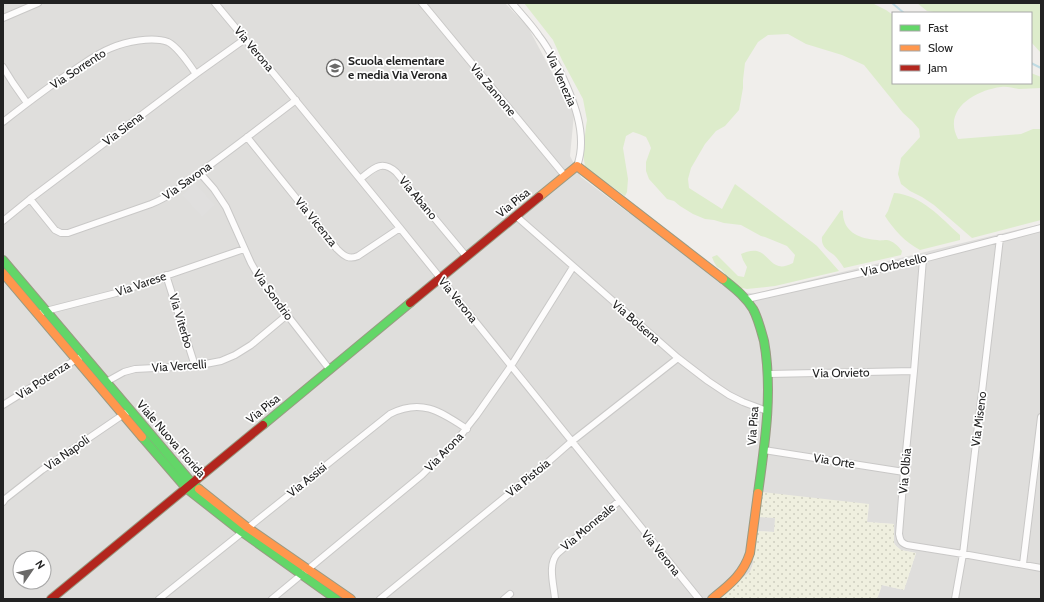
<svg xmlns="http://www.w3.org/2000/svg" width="1044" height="602" font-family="Cabin,sans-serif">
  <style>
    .residential { fill: #dfdedc; fill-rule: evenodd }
    .farmland { fill: url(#farmland-dots) }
    .grass { fill: #ddeccb }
    .parking { fill: #e0dfde }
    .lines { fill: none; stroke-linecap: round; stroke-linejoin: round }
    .stream { stroke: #bfdbe3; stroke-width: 2 }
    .street-casing { stroke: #c9c8c7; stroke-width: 8 }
    .fast-casing { stroke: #999a82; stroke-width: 10 }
    .slow-casing { stroke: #999a82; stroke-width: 10 }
    .jam-casing { stroke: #999a82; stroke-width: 10 }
    .street { stroke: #fdfcfc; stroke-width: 6 }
    .fast { stroke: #63d668; stroke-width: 8 }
    .slow { stroke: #ff974d; stroke-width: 8 }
    .jam { stroke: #b3261e; stroke-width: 8 }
    .labels { text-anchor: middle; stroke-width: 3.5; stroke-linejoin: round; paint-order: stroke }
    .street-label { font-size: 12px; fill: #222; stroke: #fff }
    .poi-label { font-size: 12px; font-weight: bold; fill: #222; stroke: #fff; text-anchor: start }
  </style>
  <defs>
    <pattern id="farmland-dots" width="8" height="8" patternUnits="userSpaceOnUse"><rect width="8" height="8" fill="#efefdf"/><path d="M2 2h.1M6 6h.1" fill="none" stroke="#cdcdbf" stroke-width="1.8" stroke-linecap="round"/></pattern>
  </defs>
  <rect width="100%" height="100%" fill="#f0eeeb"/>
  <!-- residential -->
  <path class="residential" d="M3,3H505L528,27L574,114L570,156L581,177L629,213L637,206L656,221L689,246L690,252L744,292L755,294L772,289L1041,224V599H877L882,585L904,590L916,553L901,550L896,546L894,543V524L867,522L869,504L776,518L774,532L756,531L753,564L750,572L717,599H3ZM20,558H44V582H20Z"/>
  <!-- farmland -->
  <path class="farmland" d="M762,492L869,504L867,522L894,524V543L896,546L901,550L916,553L904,590L882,585L877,599H717L750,572L753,564L756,531L774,532L775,518L758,517Z"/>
  <!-- grass -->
  <path class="grass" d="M524,3H872L886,10L893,15V83H1031V73L1041,77V88C1034,88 1026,89 1019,89C1013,88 1007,86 1001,87C976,90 942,109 958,139L1021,134L1033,129H1041V220L972,238L934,205L922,197L910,191L901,184L898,174L901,158L920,137L919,129L912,121L903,113L864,65L842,55L806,44L788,34L768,35L758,42L745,63L743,80V88L739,110L725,126L716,131L705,144L691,168L688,179L689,188L722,209L735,184L812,242L817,246L839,271L775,286L747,289L738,287L732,282L721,269L717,267L714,262L712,257L717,255L738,276L744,277L747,267L743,260L741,254C746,252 751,250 757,251C771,255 772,274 793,263L795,255L787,246L765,237L761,236L741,225L724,223L714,220L705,219L693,214L680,206L674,201L667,199L649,179L646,171V162L651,148L649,143L646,137L639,134L633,132L626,136L623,148L628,179L627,192L625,196L610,185L600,180L585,166L583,154L586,126L587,120L583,99L562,60L553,40Z
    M917,3H1041V53L1031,42V13H940L927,11Z
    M894,193C922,195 941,218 960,235V240L920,250C905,242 894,230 885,216L888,211Z
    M841,210L843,211C843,214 843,217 844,220C848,235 864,239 877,240C880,241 883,240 887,240C893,241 898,246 902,251L901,255L844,268C841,263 838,259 834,255C827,250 821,247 822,237Z"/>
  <!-- parking -->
  <path class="parking" d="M195,183L215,205L202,217L182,195Z"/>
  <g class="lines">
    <!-- stream -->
    <path class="stream" d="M892,3L904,13
      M1031,63L1041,68"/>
    <!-- street casing -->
    <g class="street-casing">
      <path id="street" d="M215,3L279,80L400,228L699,599
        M422,3L565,176
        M512,3C521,14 531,24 539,36C547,46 552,56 558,67C572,96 589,134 577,166
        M3,18L38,3
        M3,67L13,83L27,103
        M3,122C26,104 49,86 74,70C86,62 98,53 111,48C125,42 152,36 168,42C178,47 189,64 196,74
        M247,137L337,249C344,256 349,260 358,256L400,228
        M200,173L214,189L226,207L251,263L263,284L330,370
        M360,179C373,169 381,159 396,172L466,256
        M30,199L55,230L61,233H68L151,204C172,196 191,179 210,165C239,144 267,122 296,100
        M516,216L678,358L708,381L729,395L743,402L767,411
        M3,221L30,199L196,74L245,39
        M923,259L914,371L904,472L899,534C900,540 901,543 907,545L963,554L1041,568
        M166,275L195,366
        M747,299L923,259L1041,228
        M42,312L116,293L244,249
        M768,374L914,371
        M106,382L124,372L135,369L195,366L221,361L235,355L251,345L287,315
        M3,405L80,357
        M764,450L904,472
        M3,502L5,499L42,470L127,412
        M1023,564L1041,417
        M159,599L390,414C422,398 441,412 467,429
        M272,599L422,475L457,440L476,416L511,366L573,267
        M380,599L547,463L571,442L678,358
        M504,599L510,594
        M555,599C554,585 547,564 558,553L619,501
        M955,599L963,554L1000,238"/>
    </g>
    <!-- fast casing -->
    <g class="fast-casing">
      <path id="fast" d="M3,260L192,483L199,489
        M723,279C734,288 745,296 753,309C758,318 761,330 764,341C773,391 765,443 758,493
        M263,425L410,303
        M142,437L186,488L242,532L336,599"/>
    </g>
    <!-- slow casing -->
    <g class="slow-casing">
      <path id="slow" d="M539,197L577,166L723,279
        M3,273L142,437
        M199,489L248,528L351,599
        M712,599C729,585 743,575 750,553L758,493"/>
    </g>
    <!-- jam casing -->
    <g class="jam-casing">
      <path id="jam" d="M410,303L539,197
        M51,599L263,425"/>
    </g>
    <!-- street -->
    <use href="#street" class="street"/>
    <!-- fast -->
    <use href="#fast" class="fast"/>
    <!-- slow -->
    <use href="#slow" class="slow"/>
    <!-- jam -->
    <use href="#jam" class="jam"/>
  </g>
  <!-- icons -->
  <defs>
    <g id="school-ring" transform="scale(0.9)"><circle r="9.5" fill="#fff" stroke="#6a6968" stroke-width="1.5"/><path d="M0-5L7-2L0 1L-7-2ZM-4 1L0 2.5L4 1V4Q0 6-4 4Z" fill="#6a6968"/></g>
  </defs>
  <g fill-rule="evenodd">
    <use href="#school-ring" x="335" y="68"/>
  </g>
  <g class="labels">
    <!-- street labels -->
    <g class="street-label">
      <text transform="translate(254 49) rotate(50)" y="4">Via Verona</text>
      <text transform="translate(78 69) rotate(-33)" y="4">Via Sorrento</text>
      <text transform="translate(561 79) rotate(66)" y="4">Via Venezia</text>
      <text transform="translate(493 90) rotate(50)" y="4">Via Zannone</text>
      <text transform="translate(123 129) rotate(-37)" y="4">Via Siena</text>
      <text transform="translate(187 181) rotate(-35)" y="4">Via Savona</text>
      <text transform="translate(418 198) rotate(50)" y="4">Via Abano</text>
      <text transform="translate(513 203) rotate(-39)" y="4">Via Pisa</text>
      <text transform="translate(316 222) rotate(51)" y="4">Via Vicenza</text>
      <text transform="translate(894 265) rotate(-13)" y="4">Via Orbetello</text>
      <text transform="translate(141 284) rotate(-19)" y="4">Via Varese</text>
      <text transform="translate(273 295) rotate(54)" y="4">Via Sondrio</text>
      <text transform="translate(458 300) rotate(51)" y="4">Via Verona</text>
      <text transform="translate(181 321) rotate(73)" y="4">Via Viterbo</text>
      <text transform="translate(636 322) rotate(41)" y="4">Via Bolsena</text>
      <text transform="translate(179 366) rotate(-4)" y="4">Via Vercelli</text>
      <text transform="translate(841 373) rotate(-1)" y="4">Via Orvieto</text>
      <text transform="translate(43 380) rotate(-33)" y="4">Via Potenza</text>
      <text transform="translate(263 409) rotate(-39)" y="4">Via Pisa</text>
      <text transform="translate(979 419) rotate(-83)" y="4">Via Miseno</text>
      <text transform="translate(753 426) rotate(-86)" y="4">Via Pisa</text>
      <text transform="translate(171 439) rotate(49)" y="4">Viale Nuova Florida</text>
      <text transform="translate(444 452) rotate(-46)" y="4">Via Arona</text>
      <text transform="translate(67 453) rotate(-35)" y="4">Via Napoli</text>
      <text transform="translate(834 461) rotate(9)" y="4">Via Orte</text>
      <text transform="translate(905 471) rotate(-85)" y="4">Via Olbia</text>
      <text transform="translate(528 478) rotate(-39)" y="4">Via Pistoia</text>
      <text transform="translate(307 480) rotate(-39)" y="4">Via Assisi</text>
      <text transform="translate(588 527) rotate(-40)" y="4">Via Monreale</text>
      <text transform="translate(661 553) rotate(51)" y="4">Via Verona</text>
    </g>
    <!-- poi labels -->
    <g class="poi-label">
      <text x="348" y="65">Scuola elementare<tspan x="348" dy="14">e media Via Verona</tspan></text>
    </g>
  </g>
  <!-- border -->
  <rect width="1044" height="602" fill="none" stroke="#222222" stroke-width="8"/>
  <!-- legend -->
  <rect x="892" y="12" width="140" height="72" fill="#ffffff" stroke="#a7a7a7"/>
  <rect x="900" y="25" width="20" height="6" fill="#63d668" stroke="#a7a7a7"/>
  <text x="928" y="32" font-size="12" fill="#222222">Fast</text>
  <rect x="900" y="45" width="20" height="6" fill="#ff974d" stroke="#a7a7a7"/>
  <text x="928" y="52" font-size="12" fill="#222222">Slow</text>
  <rect x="900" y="65" width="20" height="6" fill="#b3261e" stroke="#a7a7a7"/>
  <text x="928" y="72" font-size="12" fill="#222222">Jam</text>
  <!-- north arrow -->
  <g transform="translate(32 570) rotate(56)"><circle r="19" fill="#ffffff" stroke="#a7a7a7"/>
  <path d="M0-3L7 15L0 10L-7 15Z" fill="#6a6968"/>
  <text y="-6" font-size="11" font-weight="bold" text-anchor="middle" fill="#222222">N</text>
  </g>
</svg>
